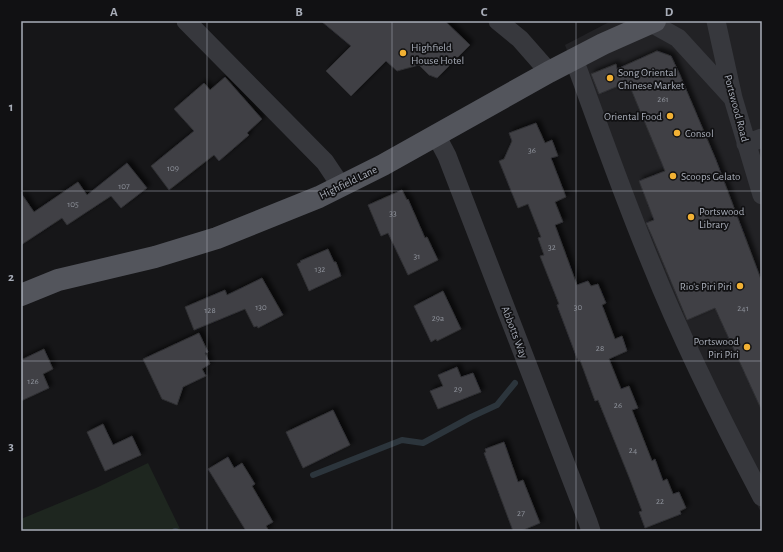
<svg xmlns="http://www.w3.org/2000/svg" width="783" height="552" font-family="'Alegreya Sans',sans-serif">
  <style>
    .built { fill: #222225 }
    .green { fill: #1e261f }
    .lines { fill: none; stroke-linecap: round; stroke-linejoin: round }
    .stream { stroke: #2c353c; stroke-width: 6 }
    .building { fill: #404145; stroke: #303034; filter: url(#shadow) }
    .minor { stroke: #37383d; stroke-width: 19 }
    .major { stroke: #53555c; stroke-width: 22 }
    .grid { fill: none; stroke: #a8adb8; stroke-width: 1; stroke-opacity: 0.55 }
    .poi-dot { fill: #f2b134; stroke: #111113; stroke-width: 1.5 }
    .labels { text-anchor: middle; stroke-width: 3.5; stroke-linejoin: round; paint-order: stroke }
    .number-label { font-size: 9px; fill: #8e929b }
    .poi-label { font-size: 11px; fill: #a8adb8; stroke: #111113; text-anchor: start }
    .street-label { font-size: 11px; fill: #a8adb8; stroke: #111113 }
    .neatline { fill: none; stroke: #a8adb8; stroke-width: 1.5 }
    .grid-label { font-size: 13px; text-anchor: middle; font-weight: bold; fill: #a8adb8 }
  </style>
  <defs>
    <filter id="shadow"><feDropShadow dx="3.5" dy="-3.5" stdDeviation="2" flood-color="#0009"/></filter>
  </defs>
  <rect width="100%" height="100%" fill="#161618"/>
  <!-- built -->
  <path class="built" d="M611,21H762V514L726,448L685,357L648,266L565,45Z"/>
  <!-- green -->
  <path class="green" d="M148,463L181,531H21V519L96,488Z"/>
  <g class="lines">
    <!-- stream -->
    <path class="stream" d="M313,475L402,440L423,443L471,417L497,405L515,383
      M175,531H176"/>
  </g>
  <!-- building -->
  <path class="building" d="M321,21H445L470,45L437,78L429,75L419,65L397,71L386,61L351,96L326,71L351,46Z
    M657,51L671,56L680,75L716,160L762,282V411L715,308L687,320L651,234L646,223L654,220L639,181L665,171L628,82L599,94L591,74L616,64L617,69Z
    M225,77L262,119L247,133L249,135L219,161L214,155L169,190L151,166L194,131L174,109L204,83L210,90Z
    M536,123L545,143L552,140L558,156L551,158L566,197L555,202L563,222L555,225L577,285L588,281L591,286L598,284L606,303L602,305L615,339L622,336L627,351L609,359L621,389L629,386L638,408L632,410L652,461L655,459L663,481L667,479L673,494L679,492L686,508L680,511L681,514L645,528L639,512L642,511L629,477L598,400L595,401L580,360L578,361L557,305L559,304L540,256L544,255L538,238L541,237L528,204L518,208L499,161L504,159L512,141L509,133Z
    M127,163L147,188L121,208L111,196L67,225L62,218L21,245V193L34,212L78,182L87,195Z
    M402,190L407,200L408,199L425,238L427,237L438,260L408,275L388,233L381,236L368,205Z
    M328,249L334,262H336L341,276L309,291L297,264L301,262L300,261Z
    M262,278L283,315L258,328L257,326L254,327L245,309L194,330L185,307L225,290L227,295Z
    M443,291L461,329L437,341L436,339L431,342L414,306Z
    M199,333L208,352L205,353L210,364L202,369L206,376L183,387L177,405L162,399L143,359Z
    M44,349L53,369L43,374L49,388L21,401V360Z
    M457,367L461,377L473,373L481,392L438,409L430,391L443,386L438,375Z
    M333,410L350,445L303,468L286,432Z
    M103,424L113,445L132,436L141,455L105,471L87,432Z
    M504,442L518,482L523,480L540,523L521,531H513L484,453L486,452L485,449Z
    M228,457L234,468L242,463L255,484L252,486L273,522L266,526L269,531H246L208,469Z"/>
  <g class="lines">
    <!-- minor -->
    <path class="minor" d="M186,21L325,162L341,186
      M498,21L520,39L549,72
      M716,21L733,98L762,195
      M651,23L678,38L732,97
      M574,59C599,127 623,196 651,263C683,343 722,421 762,497
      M436,135L447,156L588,522L591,531
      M746,144L762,138"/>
    <!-- major -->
    <path class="major" d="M21,295L58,280L155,257L217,238L319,197L383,165L549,72L603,44L655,21"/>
  </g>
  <!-- grid -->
  <path class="grid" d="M207,21V531M392,21V531M576,21V531M21,191H762M21,361H762"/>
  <!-- markers -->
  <g class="poi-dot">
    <circle cx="403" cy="53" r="4"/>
    <circle cx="610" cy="78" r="4"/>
    <circle cx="670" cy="116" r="4"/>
    <circle cx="677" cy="133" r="4"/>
    <circle cx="673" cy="176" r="4"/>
    <circle cx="691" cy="217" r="4"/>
    <circle cx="740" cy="286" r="4"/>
    <circle cx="747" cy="347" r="4"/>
  </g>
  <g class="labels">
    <!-- number labels -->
    <g class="number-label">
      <text x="663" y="102">261</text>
      <text x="532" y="153">36</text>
      <text x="173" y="171">109</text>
      <text x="124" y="189">107</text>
      <text x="73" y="207">105</text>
      <text x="393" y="216">33</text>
      <text x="552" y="250">32</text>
      <text x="417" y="259">31</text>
      <text x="320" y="272">132</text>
      <text x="261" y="310">130</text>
      <text x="578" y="310">30</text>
      <text x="743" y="311">241</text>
      <text x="210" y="313">128</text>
      <text x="438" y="321">29a</text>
      <text x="600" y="351">28</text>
      <text x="33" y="384">126</text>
      <text x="458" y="392">29</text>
      <text x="618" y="408">26</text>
      <text x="633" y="453">24</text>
      <text x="660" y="504">22</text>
      <text x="521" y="516">27</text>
    </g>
    <!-- poi labels -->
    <g class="poi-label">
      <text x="411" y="51">Highfield<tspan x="411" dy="13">House Hotel</tspan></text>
      <text x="618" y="76">Song Oriental<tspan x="618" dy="13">Chinese Market</tspan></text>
      <text x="662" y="120" text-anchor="end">Oriental Food</text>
      <text x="685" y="137">Consol</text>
      <text x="681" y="180">Scoops Gelato</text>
      <text x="699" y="215">Portswood<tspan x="699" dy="13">Library</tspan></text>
      <text x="732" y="290" text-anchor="end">Rio's Piri Piri</text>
      <text x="739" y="345" text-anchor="end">Portswood<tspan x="739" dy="13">Piri Piri</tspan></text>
    </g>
    <!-- street labels -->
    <g class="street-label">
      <text transform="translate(737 108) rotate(75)" y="4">Portswood Road</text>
      <text transform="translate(348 182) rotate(-26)" y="4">Highfield Lane</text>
      <text transform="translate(515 332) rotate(69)" y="4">Abbotts Way</text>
    </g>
  </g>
  <!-- border -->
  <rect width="783" height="552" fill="none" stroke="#111113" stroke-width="44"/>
  <rect x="22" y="22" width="739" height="508" class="neatline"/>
  <g class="grid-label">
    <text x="114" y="16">A</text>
    <text x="299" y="16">B</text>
    <text x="484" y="16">C</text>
    <text x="669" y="16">D</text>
    <text x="11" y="111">1</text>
    <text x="11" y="281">2</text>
    <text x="11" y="450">3</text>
  </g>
</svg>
